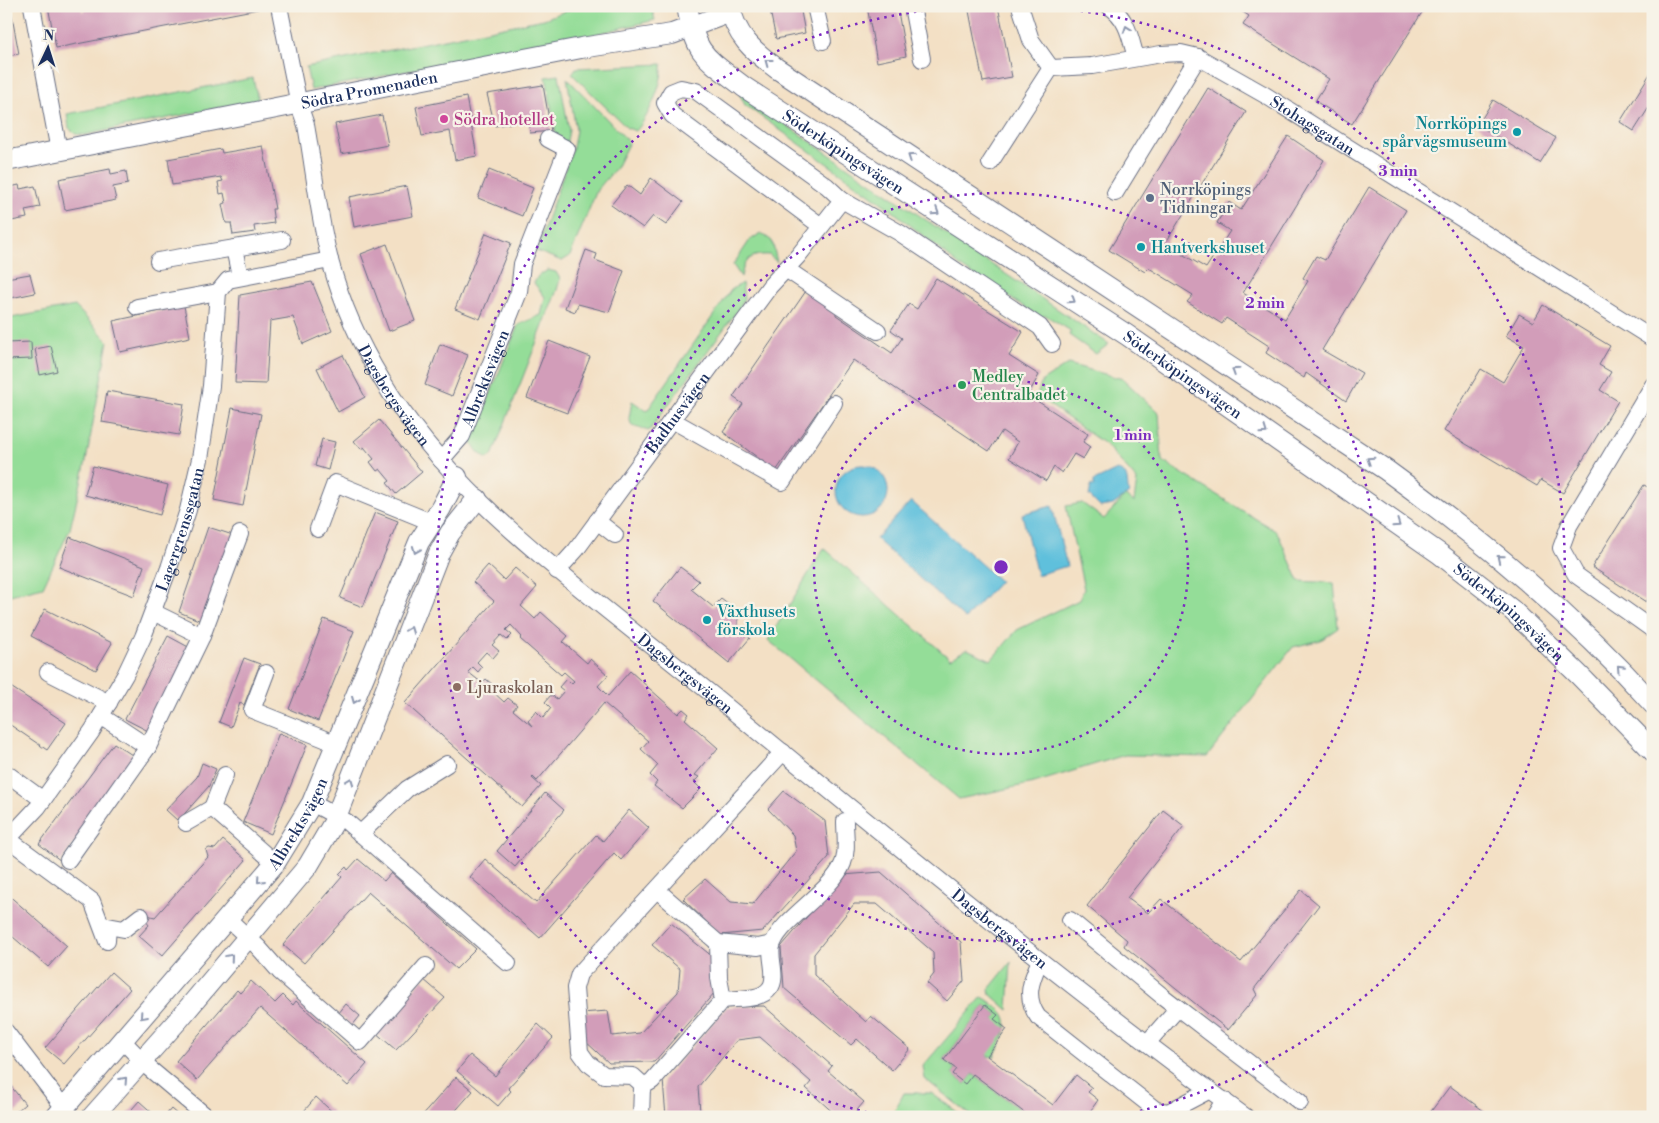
<svg xmlns="http://www.w3.org/2000/svg" width="1659" height="1123" font-family="'Libre Bodoni',serif">
  <style>
    .green { fill: #94dd98; stroke: #58867b }
    .water { fill: #5ec0dc; stroke: #3c789d }
    .building { fill: #d29db9; fill-rule: evenodd }
    .lines { fill: none; stroke-linecap: round; stroke-linejoin: round }
    .minor-casing { stroke: #676d82; stroke-width: 18 }
    .major-casing { stroke: #676d82; stroke-width: 22 }
    .minor { stroke: #fff; stroke-width: 16 }
    .major { stroke: #fff; stroke-width: 20 }
    .oneway { stroke: #8d97ae }
    .ring { fill: none; stroke: #7b2cbf; stroke-width: 2.5; stroke-dasharray: 2.5 5 }
    .hotel-dot { fill: #d1479c; stroke: #f7f3e8; stroke-width: 2 }
    .culture-dot { fill: #0f9aa8; stroke: #f7f3e8; stroke-width: 2 }
    .service-dot { fill: #5c6f8a; stroke: #f7f3e8; stroke-width: 2 }
    .leisure-dot { fill: #2e9e5b; stroke: #f7f3e8; stroke-width: 2 }
    .education-dot { fill: #8d6e63; stroke: #f7f3e8; stroke-width: 2 }
    .labels { text-anchor: middle; stroke-width: 4.5; stroke-linejoin: round; paint-order: stroke }
    .street-label { font-size: 16px; fill: #1b2f5e; stroke: #f7f3e8 }
    .hotel-label { font-size: 16px; fill: #b23c85; stroke: #f7f3e8; text-anchor: start }
    .culture-label { font-size: 16px; fill: #0d838f; stroke: #f7f3e8; text-anchor: start }
    .service-label { font-size: 16px; fill: #4e5e75; stroke: #f7f3e8; text-anchor: start }
    .leisure-label { font-size: 16px; fill: #27864d; stroke: #f7f3e8; text-anchor: start }
    .education-label { font-size: 16px; fill: #785e54; stroke: #f7f3e8; text-anchor: start }
    .centre { fill: #7b2cbf; stroke: #f7f3e8; stroke-width: 2.5 }
    .ring-label { font-size: 15px; text-anchor: middle; font-weight: bold; fill: #7b2cbf; stroke: #f7f3e8; stroke-width: 4.5; stroke-linejoin: round; paint-order: stroke }
  </style>
  <rect width="100%" height="100%" fill="#f7f3e8"/>
  <filter id="ink" filterUnits="userSpaceOnUse"><feTurbulence type="fractalNoise" baseFrequency=".02" numOctaves="2"/><feDisplacementMap in="SourceGraphic" scale="10" xChannelSelector="R" yChannelSelector="G"/><feConvolveMatrix kernelMatrix="1 2 1 2 8 2 1 2 1" color-interpolation-filters="sRGB"/></filter>
  <filter id="wash" filterUnits="userSpaceOnUse"><feTurbulence type="fractalNoise" baseFrequency=".0096" numOctaves="4" result="noise"/><feDisplacementMap in="SourceGraphic" scale="20" xChannelSelector="R" yChannelSelector="G"/><feGaussianBlur stdDeviation="1.12" result="paint"/><feColorMatrix in="noise" values="0 0 0 0 0 0 0 0 0 0 0 0 0 0 0 0 0 1.4 0 .05"/><feComposite in="paint" operator="in"/></filter>
  <g filter="url(#wash)">
    <rect width="100%" height="100%" fill="#f3e0c5"/>
    <!-- green -->
    <path class="green" d="M579,6H651L655,20L596,34L311,90L306,67L544,19Z
      M662,64C664,82 648,118 636,131L627,128L572,74L576,68Z
      M559,75L569,130L566,146L553,139L555,129L546,77Z
      M253,78L258,100L84,135L75,134L69,128L67,114Z
      M567,78L629,142L616,168L597,190L570,256L562,261L536,251L573,147L576,130Z
      M739,93L1109,344L1096,354L1069,335L1071,331L1045,315L1042,318L964,269L889,208L745,105Z
      M761,233L772,241L777,262L769,255C751,254 744,259 741,277L733,265L750,240Z
      M548,270L556,272L560,279L557,290L492,456L487,459L478,452L471,442L518,325L541,315L545,297L534,283L538,276Z
      M742,283L744,299L740,307L649,431L632,426L629,418L632,401L647,411L731,290Z
      M75,306L108,341L86,461L70,529L43,587L6,596V319Z
      M1068,364L1123,379L1159,413L1162,461L1277,532L1299,581L1334,583L1338,628L1321,640L1293,647L1207,757L1125,755L1034,783L959,799L768,640L824,548L950,659L967,649L991,660L1017,630L1079,600L1084,589L1066,506L1082,503L1104,519L1125,496L1134,502L1137,480L1106,445L1037,396L1042,381Z
      M1011,962L1008,1010L990,994L989,989Z
      M982,997C989,1000 992,1004 998,1008C1016,1022 1001,1041 994,1057L987,1056L994,1019L997,1014L985,1005L944,1060L956,1069L952,1074L965,1084L973,1074L1030,1117H973L925,1079L923,1066Z
      M904,1093H931L964,1117H891Z"/>
    <!-- water -->
    <path class="water" d="M836 491a26 26 0 1 1 52 0a26 26 0 1 1-52 0Z
      M1117,470C1130,473 1126,483 1129,493L1113,505L1100,507L1089,496L1091,485L1094,487V481Z
      M911,501L1000,581L965,619L876,539Z
      M1052,506L1067,566L1037,575L1022,514Z"/>
    <g id="blocks">
      <!-- building -->
      <path class="building" d="M6,6H10L19,54L6,56Z
        M48,6H82V12L89,6H257L258,9L56,48Z
        M769,6H800L805,33L776,39Z
        M867,6H897L906,56L877,62Z
        M968,6H998L1012,77L983,82Z
        M1234,6H1426L1352,124L1315,101L1329,79L1243,25L1249,16Z
        M1653,69V101L1634,131L1620,122Z
        M543,85L551,131L530,133L528,120L495,126L487,94Z
        M1208,88L1246,112L1165,244L1206,268L1230,231L1217,223L1229,202L1241,210L1288,136L1324,160L1243,293L1285,319L1308,281L1303,278L1316,256L1325,260L1369,187L1406,210L1322,350L1362,373L1346,401L1306,373L1304,378L1266,353L1269,346L1226,318L1222,324L1187,302L1193,295L1149,268L1145,272L1109,250Z
        M466,97L477,156L455,160L450,131L422,136L416,107Z
        M1493,100L1556,138L1540,163L1478,125Z
        M382,115L388,145L341,154L335,124Z
        M263,146L275,209H272L274,223L254,226L255,232L233,235L231,223H226L222,204L226,203L224,193L220,194L218,182L223,181L221,177L172,185L168,159L221,149L222,153Z
        M110,169L111,174L126,171L128,184L113,187L116,200L65,210L59,179Z
        M489,170L533,188L522,216L478,198Z
        M651,178L683,202L666,225L653,216L643,228L611,205L627,185L640,195Z
        M19,185L20,189L35,186L40,207L25,210L27,218L6,222V188Z
        M407,186L413,216L354,227L349,197Z
        M486,233L511,243L480,319L455,309Z
        M387,244L415,321L389,331L361,254Z
        M586,250L597,254L595,260L624,271L609,312L578,304L575,312L565,308Z
        M30,274L35,293L6,299V278Z
        M936,278L1023,332L1009,356L1039,375L1028,395L1088,434L1083,442L1090,447L1083,459L1074,454L1062,473L1054,467L1046,481L1009,458L1018,442L1002,431L989,451L853,360L776,471L723,432L743,404L733,397L806,291L836,311V315L892,353L902,338L891,330L909,304L917,309Z
        M312,282L332,331L303,344L293,317L270,321L266,384L235,383L240,295Z
        M1543,305L1610,346L1599,365L1611,372L1600,390L1618,401L1563,493L1541,480L1537,486L1444,431L1481,369L1503,382L1524,346L1506,336L1519,314L1533,322Z
        M184,306L190,337L120,352L113,321Z
        M549,341L590,357L567,413L527,398Z
        M31,342L32,359L6,360V343Z
        M440,344L468,355L452,396L425,385Z
        M51,346L57,371L40,375L35,349Z
        M343,355L365,397L338,412L317,368Z
        M107,391L184,404L179,435L102,422Z
        M232,408L261,414L243,506L214,500Z
        M379,420L422,472L396,494L387,483L390,481L380,469L377,471L370,462L374,459L364,447L361,449L354,441Z
        M322,439L335,442L328,470L315,466Z
        M93,466L168,485L160,515L85,495Z
        M1644,485L1653,490V591L1646,602L1592,567Z
        M375,512L398,521L363,607L340,598Z
        M208,527L236,536L206,623L179,612Z
        M70,537L144,566L134,596L59,567Z
        M488,565L504,580L515,568L537,587L521,606L535,619L541,612L568,636L563,642L587,663L590,659L608,675L598,686L608,696L630,671L678,714L683,709L689,714L685,719L718,748L695,775L699,777L694,782L701,789L682,808L654,786L657,782L650,775L658,765L641,749L648,741L604,703L537,781L533,777L532,778L541,786L522,807L405,703L494,601L473,582ZM511,625L522,637L520,639L561,675L564,672L574,681L571,684L566,679L559,687L564,691L557,699L551,695L545,702L551,708L543,718L536,711L528,721L532,726L513,710L517,705L508,698L504,702L491,690L494,686L486,679L482,683L468,672L473,667L478,672L482,667L477,662L486,652L493,658L499,651L492,645L501,635L507,640L512,635L506,630Z
        M680,567L699,581L691,589L713,607L721,599L738,612V628L750,638L729,663L653,601Z
        M45,609L112,643L96,670L31,636Z
        M324,619L354,631L318,721L289,709Z
        M6,620L11,641L6,642Z
        M168,636L194,650L152,733L125,719Z
        M244,658L260,664L244,705L240,703L231,727L219,722Z
        M6,684L66,723L47,750L6,722Z
        M279,733L307,745L271,834L243,822Z
        M114,743L138,759L61,861L39,844Z
        M202,763L216,769L209,786L178,821L166,810L197,777Z
        M784,791L825,821L829,857L763,931L720,935L683,899L705,879L731,902L753,904L796,851L793,835L768,809Z
        M545,793L564,810L515,867L497,851Z
        M629,810L649,828L621,860L614,853L540,938L470,877L485,859L536,903L596,835L603,841Z
        M1163,810L1184,826L1127,898L1148,913L1161,899L1241,962L1301,890L1319,905L1254,989L1257,995L1228,1030L1124,946L1127,940L1087,906Z
        M223,840L246,860L162,956L139,936L149,925L146,921L147,915L155,917L208,857L206,850L209,848L215,849Z
        M358,859L384,881L391,873L476,949L456,969L368,892L304,963L283,945L342,877L339,874L346,867L348,870Z
        M881,872L961,942L964,981L947,1001L927,983L934,974L933,952L877,904H854L814,954V975L866,1022L871,1016L910,1049L892,1070L857,1039L851,1045L784,988L781,947L843,875Z
        M6,893L67,946L48,967L6,931Z
        M671,923L713,957L715,992L654,1062L609,1063L584,1040L581,1013L608,1011L612,1036L640,1033L678,992L680,969L652,945Z
        M111,972L130,989L64,1064L45,1048Z
        M423,979L445,998L396,1050L375,1032Z
        M251,981L275,1003L283,995L293,1005L296,1001L367,1064L348,1086L260,1008L197,1080L176,1061L237,990L240,993Z
        M346,1004L360,1016L352,1026L338,1014Z
        M985,1005L998,1015L994,1019L1007,1029L987,1056L1053,1105L1076,1075L1092,1088L1088,1092L1098,1100L1086,1117H1030L973,1074L965,1084L952,1074L956,1069L944,1060Z
        M764,1006L832,1066L828,1071L864,1102L851,1117H838L806,1088L811,1082L760,1037L737,1040L698,1087L700,1112L705,1117H666L663,1080L727,1007Z
        M538,1024L553,1038L508,1088L511,1091L498,1106L457,1071L470,1055L495,1076Z
        M456,1077L473,1091L450,1117H421Z
        M6,1080L25,1104L10,1117H6Z
        M1450,1086L1492,1117H1434L1429,1114Z
        M316,1097L338,1117H299Z
        M139,1101L157,1117H125Z
        M171,1109L180,1117H164Z"/>
    </g>
  </g>
  <g filter="url(#ink)">
    <use href="#blocks" fill-opacity="0" stroke="#676d82" stroke-width="1"/>
    <g class="lines">
      <!-- minor casing -->
      <g class="minor-casing">
        <g id="minor">
          <path d="M32,6L59,151"/>
          <path id="s1" d="M279,6L299,105L306,125C314,169 319,221 331,264C342,304 360,344 382,380C438,473 520,540 603,607C642,638 680,669 719,700C892,842 1065,985 1246,1117"/>
          <path d="M815,6L823,41"/>
          <path d="M912,6L922,59"/>
          <path d="M1020,6L1031,40L1051,68"/>
          <path d="M1109,6C1128,19 1130,37 1136,58"/>
          <path id="s2" d="M1051,68L1092,66L1161,54L1181,53L1198,57L1265,95L1653,339"/>
          <path d="M990,163L1051,68"/>
          <path d="M1115,193L1198,57"/>
          <path d="M842,200L900,233L1040,327L1052,344"/>
          <path d="M234,248L240,277"/>
          <path d="M158,261L282,240"/>
          <path d="M786,269L878,331"/>
          <path d="M137,307L218,292"/>
          <path d="M1653,385L1569,526L1561,548L1576,575L1653,630"/>
          <path d="M672,420L782,482L834,403"/>
          <path id="s3" d="M441,460L462,436L519,292L522,264L567,149L548,139"/>
          <path d="M597,521L615,535"/>
          <path d="M318,529L335,483L431,522"/>
          <path id="s4" d="M557,571L576,550L770,286L798,256L842,200L827,186L696,91L681,88L671,92L665,103L672,115L821,226"/>
          <path d="M153,612L202,636"/>
          <path d="M48,672L109,703"/>
          <path d="M266,673L252,710L337,744"/>
          <path d="M101,716L148,747"/>
          <path d="M6,773L43,800"/>
          <path d="M225,775L212,808L275,863"/>
          <path d="M312,803L347,822L508,963"/>
          <path d="M186,823L212,808"/>
          <path d="M360,834L407,789L447,764"/>
          <path d="M8,839L92,901L107,941L108,926L124,929L141,916"/>
          <path id="s5" d="M6,841L38,807L92,731L125,675L143,637L169,568L188,510L200,459L211,386L218,292L228,280L330,260"/>
          <path d="M68,860L148,747L202,636L240,534"/>
          <path d="M657,890L718,943L758,947L772,944"/>
          <path d="M227,918L258,947L280,972L360,1042L426,966"/>
          <path d="M1070,920L1161,995L1300,1102"/>
          <path d="M718,943L719,978L723,1000"/>
          <path d="M1040,960C1031,981 1024,997 1038,1017L1156,1110L1168,1112L1210,1090"/>
          <path d="M6,1032L71,1117"/>
          <path d="M122,1040L150,1069L207,1117"/>
          <path d="M1148,1042L1178,1008"/>
          <path d="M644,1086L633,1076L604,1075L588,1063L580,1052L575,988L579,974L783,752"/>
          <path d="M641,1117L642,1087L652,1081L723,1000C737,998 761,1001 770,988C779,976 767,956 773,943C783,918 833,890 843,863C848,850 845,835 845,821"/>
          <path d="M1214,1117L1224,1100"/>
        </g>
      </g>
      <!-- major casing -->
      <g class="major-casing">
        <g id="major">
          <path id="s6" d="M687,6C696,56 705,57 744,87L1127,335L1440,554L1512,610L1579,675L1653,751"/>
          <path d="M730,6C735,35 753,51 776,68L1386,470C1482,540 1573,615 1653,704"/>
          <path id="s7" d="M6,161L581,48L672,34L731,12"/>
          <path id="s8" d="M56,1117L275,863L312,803L419,542L441,508L457,477"/>
          <path d="M92,1117L180,1018L308,866L334,822L439,553L450,533L477,499"/>
        </g>
      </g>
      <!-- minor -->
      <use href="#minor" class="minor"/>
      <!-- major -->
      <use href="#major" class="major"/>
    </g>
    <!-- one-way arrows -->
    <defs><path id="oneway-chevron" d="M-2-3.5L2.5 0L-2 3.5" fill="none" stroke-width="1.6" stroke-linecap="round" stroke-linejoin="round" transform="scale(1.25)"/></defs>
    <g class="oneway">
      <use href="#oneway-chevron" transform="translate(1127 29) rotate(-109)"/>
      <use href="#oneway-chevron" transform="translate(768 62) rotate(-143)"/>
      <use href="#oneway-chevron" transform="translate(911 157) rotate(-146)"/>
      <use href="#oneway-chevron" transform="translate(936 212) rotate(33)"/>
      <use href="#oneway-chevron" transform="translate(1072 300) rotate(33)"/>
      <use href="#oneway-chevron" transform="translate(1235 371) rotate(-147)"/>
      <use href="#oneway-chevron" transform="translate(1264 431) rotate(35)"/>
      <use href="#oneway-chevron" transform="translate(1370 460) rotate(-147)"/>
      <use href="#oneway-chevron" transform="translate(1397 524) rotate(35)"/>
      <use href="#oneway-chevron" transform="translate(416 550) rotate(112)"/>
      <use href="#oneway-chevron" transform="translate(1500 558) rotate(-141)"/>
      <use href="#oneway-chevron" transform="translate(410 630) rotate(-69)"/>
      <use href="#oneway-chevron" transform="translate(1620 668) rotate(-133)"/>
      <use href="#oneway-chevron" transform="translate(355 700) rotate(112)"/>
      <use href="#oneway-chevron" transform="translate(350 781) rotate(-69)"/>
      <use href="#oneway-chevron" transform="translate(260 880) rotate(131)"/>
      <use href="#oneway-chevron" transform="translate(230 957) rotate(-50)"/>
      <use href="#oneway-chevron" transform="translate(143 1016) rotate(131)"/>
      <use href="#oneway-chevron" transform="translate(124 1080) rotate(-48)"/>
    </g>
  </g>
  <!-- distance rings -->
  <g class="ring">
    <circle cx="1001" cy="567" r="187"/>
    <circle cx="1001" cy="567" r="374"/>
    <path d="M889 1117A561 561 0 0 1 981 6M1021 6A561 561 0 0 1 1113 1117"/>
  </g>
  <!-- markers -->
  <circle class="hotel-dot" cx="444" cy="119" r="5"/>
  <g class="culture-dot">
    <circle cx="1517" cy="132" r="5"/>
    <circle cx="1141" cy="247" r="5"/>
    <circle cx="707" cy="620" r="5"/>
  </g>
  <circle class="service-dot" cx="1150" cy="198" r="5"/>
  <circle class="leisure-dot" cx="962" cy="385" r="5"/>
  <circle class="education-dot" cx="457" cy="687" r="5"/>
  <g class="labels">
    <!-- street labels -->
    <g class="street-label">
      <text dy="6" stroke="none"><textPath href="#s7" startOffset="370">Södra Promenaden</textPath></text>
      <text dy="6" stroke="none"><textPath href="#s2" startOffset="282">Stohagsgatan</textPath></text>
      <text dy="6" stroke="none"><textPath href="#s6" startOffset="222">Söderköpingsvägen</textPath></text>
      <text dy="6" stroke="none"><textPath href="#s6" startOffset="628">Söderköpingsvägen</textPath></text>
      <text dy="6" stroke="none"><textPath href="#s3" startOffset="94">Albrektsvägen</textPath></text>
      <text dy="6" stroke="none"><textPath href="#s1" startOffset="410">Dagsbergsvägen</textPath></text>
      <text dy="6" stroke="none"><textPath href="#s4" startOffset="199">Badhusvägen</textPath></text>
      <text dy="6" stroke="none"><textPath href="#s5" startOffset="361">Lagergrenssgatan</textPath></text>
      <text dy="6" stroke="none"><textPath href="#s6" startOffset="1032">Söderköpingsvägen</textPath></text>
      <text dy="6" stroke="none"><textPath href="#s1" startOffset="815">Dagsbergsvägen</textPath></text>
      <text dy="6" stroke="none"><textPath href="#s8" startOffset="381">Albrektsvägen</textPath></text>
      <text dy="6" stroke="none"><textPath href="#s1" startOffset="1220">Dagsbergsvägen</textPath></text>
    </g>
    <!-- hotel labels -->
    <g class="hotel-label">
      <text x="454" y="125">Södra hotellet</text>
    </g>
    <!-- culture labels -->
    <g class="culture-label">
      <text x="1507" y="129" text-anchor="end">Norrköpings<tspan x="1507" dy="18">spårvägsmuseum</tspan></text>
      <text x="1151" y="253">Hantverkshuset</text>
      <text x="717" y="617">Växthusets<tspan x="717" dy="18">förskola</tspan></text>
    </g>
    <!-- service labels -->
    <g class="service-label">
      <text x="1160" y="195">Norrköpings<tspan x="1160" dy="18">Tidningar</tspan></text>
    </g>
    <!-- leisure labels -->
    <g class="leisure-label">
      <text x="972" y="382">Medley<tspan x="972" dy="18">Centralbadet</tspan></text>
    </g>
    <!-- education labels -->
    <g class="education-label">
      <text x="467" y="693">Ljuraskolan</text>
    </g>
  </g>
  <circle cx="1001" cy="567" r="8" class="centre"/>
  <g class="ring-label">
    <text x="1398" y="176">3 min</text>
    <text x="1265" y="308">2 min</text>
    <text x="1133" y="440">1 min</text>
  </g>
  <!-- margin -->
  <rect width="1659" height="1123" fill="none" stroke="#f7f3e8" stroke-width="25"/>
  <!-- north arrow -->
  <g transform="translate(48 48) rotate(4)" stroke="#f7f3e8" stroke-width="4" paint-order="stroke">
  <path d="M0-4L9 19L0 12L-9 19Z" fill="#1b2f5e"/>
  <text y="-8" font-size="14" font-weight="bold" text-anchor="middle" fill="#1b2f5e">N</text>
  </g>
</svg>
